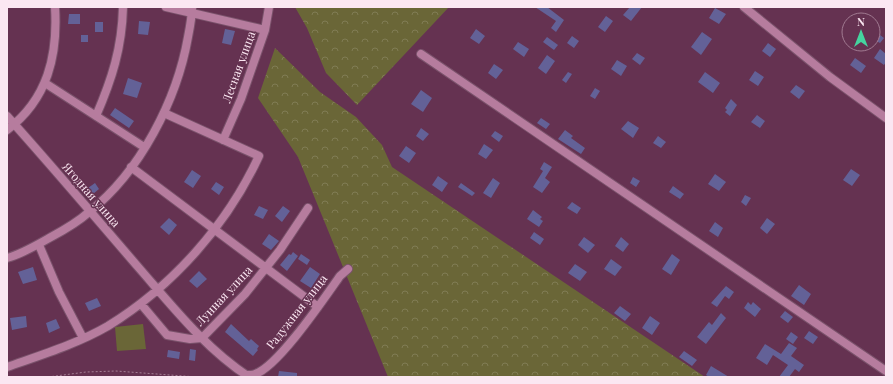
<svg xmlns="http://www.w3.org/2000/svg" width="893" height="384" font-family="'Playfair Display',serif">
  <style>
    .forest { fill: url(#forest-crowns) }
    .park { fill: #6a6637 }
    .building { fill: #636197 }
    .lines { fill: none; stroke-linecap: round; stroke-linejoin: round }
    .minor-casing { stroke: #7a526b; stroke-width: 10 }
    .path { stroke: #a47e94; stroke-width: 1; stroke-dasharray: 2 2; stroke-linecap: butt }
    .minor { stroke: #b67c9e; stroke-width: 8 }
    .labels { text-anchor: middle; stroke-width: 3; stroke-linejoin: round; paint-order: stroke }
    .street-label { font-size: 12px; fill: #fbe7f2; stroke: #653251 }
  </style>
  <defs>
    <pattern id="forest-crowns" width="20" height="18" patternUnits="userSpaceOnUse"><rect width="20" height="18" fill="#6a6637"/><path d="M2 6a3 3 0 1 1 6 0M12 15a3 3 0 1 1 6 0" fill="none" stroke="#807c54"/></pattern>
  </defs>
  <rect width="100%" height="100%" fill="#653251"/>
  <!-- forest -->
  <path class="forest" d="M295,7H449L357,105L326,73L307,28Z
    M275,48L320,92L356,117L382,145L392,167L705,377H388L298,157L258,98Z"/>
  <!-- park -->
  <path class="park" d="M143,324L146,349L117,351L115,327Z"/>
  <!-- building -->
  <path class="building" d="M535,7H547L564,20L556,32L551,28L556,21Z
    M630,7H642L631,21L623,15Z
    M715,8L726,14L719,24L709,18Z
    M69,14H80V24H68Z
    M606,16L613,21L605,32L598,27Z
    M139,21L150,22L148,35L138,34Z
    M95,22H103V32H95Z
    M225,29L235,31L231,45L222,43Z
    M476,29L485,36L479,44L470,38Z
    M702,32L712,39L701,55L691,47Z
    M876,32L884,38L880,43L873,39Z
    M81,35H88V42H81Z
    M572,36L579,41L574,48L567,43Z
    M547,37L558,45L554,50L543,42Z
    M518,42L529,49L524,57L513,49Z
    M768,43L776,49L770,57L762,51Z
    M880,49L886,54V62L884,65L874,58Z
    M637,53L645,58L640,65L632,59Z
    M547,55L555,61L546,74L538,68Z
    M855,58L866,66L861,73L850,65Z
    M617,60L627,66L621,76L611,69Z
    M494,64L503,70L496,79L488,73Z
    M755,71L764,77L758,86L749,80Z
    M568,72L572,74L566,83L562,80Z
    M705,72L720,83L713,93L698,82Z
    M128,78L142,83L137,98L123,94Z
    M796,85L805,91L799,99L790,92Z
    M595,88L600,91L595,99L590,96Z
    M421,90L432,98L423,112L411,104Z
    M731,99L737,105L730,116L725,112L727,110L725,108Z
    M115,108L134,121L129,128L110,115Z
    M757,115L765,121L760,128L751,122Z
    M541,118L550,124L546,129L537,123Z
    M628,121L639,128L633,138L621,129Z
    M421,128L429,134L423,141L416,136Z
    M565,130L573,136L571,138L585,148L581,154L558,139Z
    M495,131L503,136L499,142L491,136Z
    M658,136L666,142L661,148L653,143Z
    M484,144L493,150L486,159L478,154Z
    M406,146L416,153L409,163L399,156Z
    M544,162L552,167L545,178L550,182L542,193L533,187L543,171L540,169Z
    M851,169L860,175L852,186L843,180Z
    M192,170L201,176L193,188L184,182Z
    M715,174L726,182L719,191L708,184Z
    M438,176L448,183L442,192L432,185Z
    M633,177L640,181L636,187L630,183Z
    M493,178L500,183L491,198L483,193Z
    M216,182L224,187L219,195L211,189Z
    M95,183L99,189L93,194L88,188Z
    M461,183L475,193L472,196L458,187Z
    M673,186L684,194L680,199L669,192Z
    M745,195L751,198L746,206L741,202Z
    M572,202L581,208L577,214L567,208Z
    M259,206L268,210L263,219L254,215Z
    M283,206L290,211L282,222L275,216Z
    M533,210L542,217L540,219L543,221L539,227L527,219Z
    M169,218L177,225L169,235L160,227Z
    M767,218L775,224L767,234L760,228Z
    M715,222L723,228L718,237L709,231Z
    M534,232L544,239L540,245L530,238Z
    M269,234L279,241L271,250L262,244Z
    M584,237L595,245L588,253L578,245Z
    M621,237L629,244L623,252L615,246Z
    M293,252L298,256L287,271L280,265L289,254L291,255Z
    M301,254L310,260L307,265L298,259Z
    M672,254L680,260L671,275L662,269Z
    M611,259L622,267L615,276L604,269Z
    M575,264L587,272L580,281L568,273Z
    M33,267L37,280L23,284L18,272Z
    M310,267L320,274L311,288L300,281Z
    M199,271L207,279L197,288L189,281Z
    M799,285L811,294L804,305L791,296Z
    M726,286L734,292L729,299L725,296L717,307L711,303Z
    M97,298L101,306L89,311L85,303Z
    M748,302L751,305L753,302L761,309L755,317L744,308Z
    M620,306L631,314L625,321L614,313Z
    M785,311L793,317L788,323L780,317Z
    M721,313L726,318L706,344L697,337L709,322L712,325Z
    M26,316L27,327L12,330L10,318Z
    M650,316L660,323L652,335L642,328Z
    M56,319L60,328L49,333L46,323Z
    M231,324L249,341L251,339L259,346L257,349L258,350L253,356L225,332Z
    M809,331L818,337L813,344L804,338Z
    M791,332L798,337L793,344L786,339Z
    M789,343L797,348L791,356L804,365L799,372L795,369L789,377H779L788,365L773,355L767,365L756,358L765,344L781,354Z
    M190,349L196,350L195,361L189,360Z
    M168,350L180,352L179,359L167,357Z
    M684,351L697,360L692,366L679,357Z
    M711,366L729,377H709L706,375Z
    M279,371L297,373V377H278Z"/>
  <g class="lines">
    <!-- minor casing -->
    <g class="minor-casing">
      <path id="minor" d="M166,7L265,30L241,99L223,140
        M744,7L830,77L886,118
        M265,30L269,7
        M421,54L886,371
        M45,83L144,147
        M7,116C52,166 95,217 139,268C172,306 206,349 249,377
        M96,116C112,79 122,48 123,7
        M7,130C48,99 58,55 55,7
        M131,167L318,307
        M39,245L59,292L83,338
        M7,258C22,254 37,245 51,237C64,230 78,222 89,212C140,172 177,100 188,37C190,27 192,17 192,7
        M141,304L167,335L190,339L202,338L245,294L280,250L308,208
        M7,367C41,355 77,344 108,326C173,286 227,225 259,156L164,113
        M246,375C249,375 253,375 255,374C278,367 325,297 340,276L348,269"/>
    </g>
    <!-- path -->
    <path class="path" d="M7,376L8,377
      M48,377L86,372L116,371L197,377"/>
    <!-- minor -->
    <use href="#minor" class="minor"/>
  </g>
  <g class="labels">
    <!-- street labels -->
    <g class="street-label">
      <text transform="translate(239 67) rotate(-70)" y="4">Лесная улица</text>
      <text transform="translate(91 195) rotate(49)" y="4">Ягодная улица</text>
      <text transform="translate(224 296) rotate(-47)" y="4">Лунная улица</text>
      <text transform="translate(297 312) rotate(-52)" y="4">Радужная улица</text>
    </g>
  </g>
  <!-- border -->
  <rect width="893" height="384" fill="none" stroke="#fbe7f2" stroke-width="16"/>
  <!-- north arrow -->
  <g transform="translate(861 32)"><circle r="19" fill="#653251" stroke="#a17a91"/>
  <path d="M0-3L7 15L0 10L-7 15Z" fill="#45d49f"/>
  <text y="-6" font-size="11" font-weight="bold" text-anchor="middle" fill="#fbe7f2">N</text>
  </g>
</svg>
